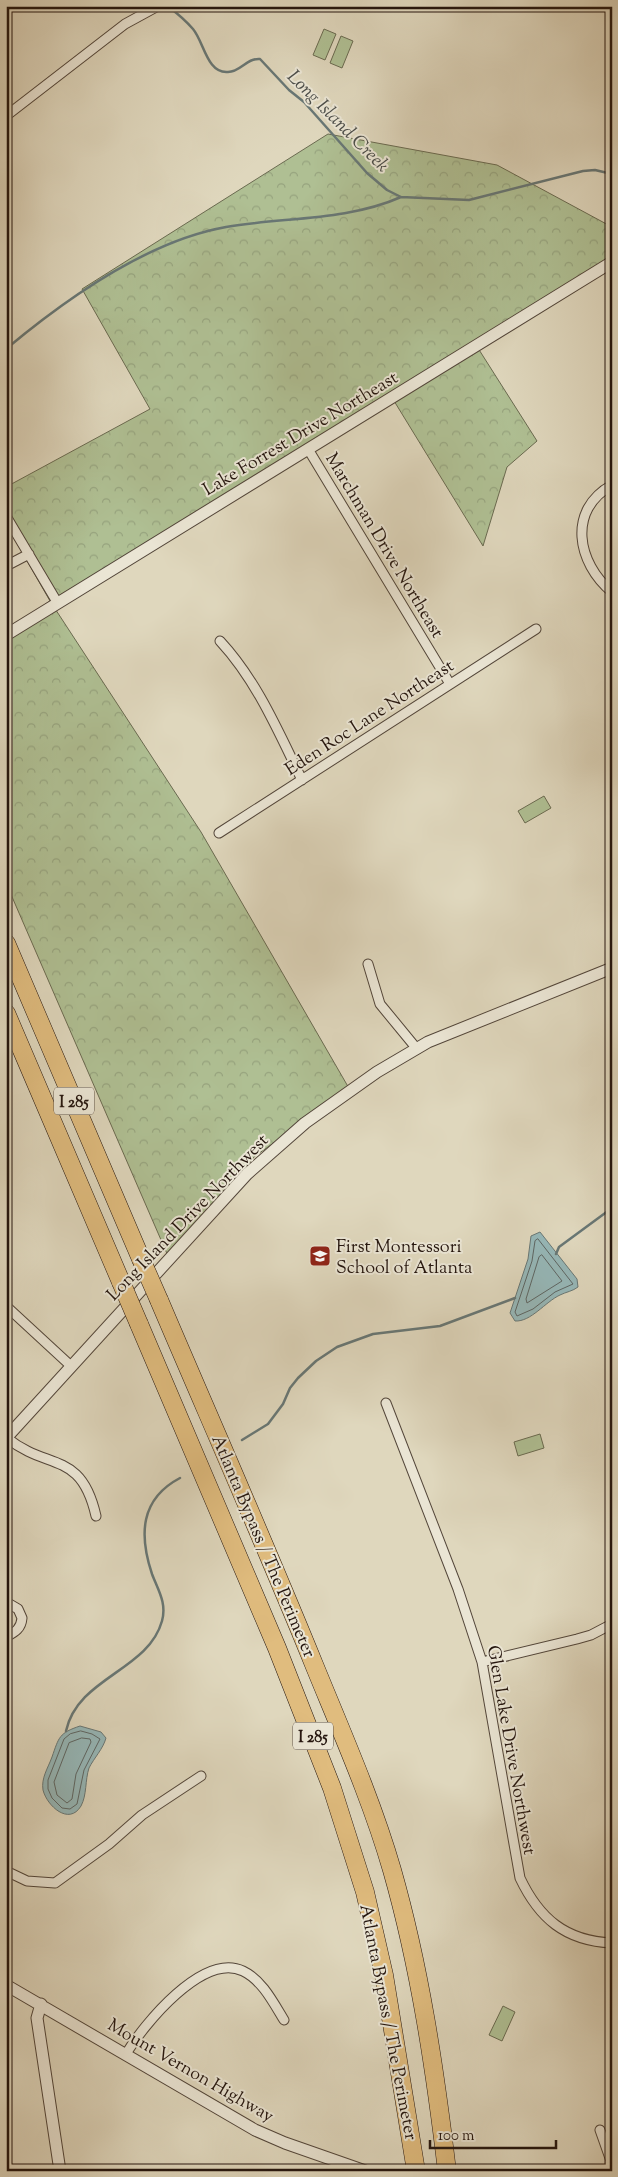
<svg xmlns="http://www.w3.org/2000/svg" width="618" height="2177" font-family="'Sorts Mill Goudy',serif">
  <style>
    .green { fill: #afbf93; stroke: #6a6a50 }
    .forest { fill: url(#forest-crowns); stroke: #6a6a50 }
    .water { fill: #96b8b9; stroke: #687775 }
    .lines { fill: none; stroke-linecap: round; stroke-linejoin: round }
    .shore { stroke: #5d6664; stroke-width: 1 }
    .stream { stroke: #687775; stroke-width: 2.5 }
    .minor-casing { stroke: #53463a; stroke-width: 11 }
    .tertiary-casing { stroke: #53463a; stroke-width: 13 }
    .motorway-casing { stroke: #24150e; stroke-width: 19 }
    .minor { stroke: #eae5d4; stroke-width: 9 }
    .tertiary { stroke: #eae5d4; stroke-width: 11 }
    .motorway { stroke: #e0bc7e; stroke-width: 18 }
    .motorway-bridge-casing { stroke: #24150e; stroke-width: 19; stroke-linecap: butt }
    .motorway-bridge { stroke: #e0bc7e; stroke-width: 18 }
    .labels { text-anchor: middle; stroke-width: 4; stroke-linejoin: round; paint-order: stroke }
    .shield { fill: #eae5d4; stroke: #5f5349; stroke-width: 1 }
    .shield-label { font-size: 16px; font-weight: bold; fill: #24150e }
    .street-label { font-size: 18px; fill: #24150e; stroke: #eae5d4 }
    .poi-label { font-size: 18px; fill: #24150e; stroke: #eae5d4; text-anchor: start }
    .water-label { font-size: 19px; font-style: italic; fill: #4c4e4a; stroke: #eae5d4 }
  </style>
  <defs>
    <pattern id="forest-crowns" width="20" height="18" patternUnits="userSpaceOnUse" patternTransform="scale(1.25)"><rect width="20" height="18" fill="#afbf93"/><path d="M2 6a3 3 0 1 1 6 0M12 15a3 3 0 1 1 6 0" fill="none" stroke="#96a37e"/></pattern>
  </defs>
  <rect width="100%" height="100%" fill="#dfd7bd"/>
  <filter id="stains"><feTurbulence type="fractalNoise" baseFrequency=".004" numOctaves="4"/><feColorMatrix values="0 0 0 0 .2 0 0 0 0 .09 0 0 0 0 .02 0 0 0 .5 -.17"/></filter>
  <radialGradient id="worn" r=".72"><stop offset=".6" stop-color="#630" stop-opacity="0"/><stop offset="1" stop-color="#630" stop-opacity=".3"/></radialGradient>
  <!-- green -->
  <path class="green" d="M324,29L336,34L325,60L313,55Z
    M341,36L353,41L342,68L330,63Z
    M544,796L551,808L525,823L518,811Z
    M540,1434L544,1448L518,1456L514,1442Z
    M503,2006L515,2012L502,2041L489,2035Z"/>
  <!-- forest -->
  <path class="forest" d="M328,134L497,165L612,227V263L476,345L537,441L507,467L483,546L391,396L50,601L201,832L350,1090L255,1156L168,1256L6,883V631L50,601L6,524V487L150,409L82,289Z"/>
  <!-- water -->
  <path class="water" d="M540,1232L577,1279L578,1287C573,1291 566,1292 560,1295C545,1302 531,1322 515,1321L510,1313L528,1259L531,1236Z
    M80,1726L101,1732L106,1738C103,1749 94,1758 89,1768C85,1780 87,1795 81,1806C69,1826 47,1806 43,1790C41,1778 48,1768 52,1757C59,1737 59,1733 80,1726Z"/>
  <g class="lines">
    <!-- shore -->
    <path class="shore" d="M538,1239L573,1284L555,1292L533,1309L517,1316L515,1312L532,1261L535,1241Z
      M542,1255L562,1281L527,1303L526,1299L539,1257Z
      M81,1731L92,1734L100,1739L84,1770L77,1804L70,1809L62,1808L52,1798L48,1789V1780L64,1739L70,1734Z
      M82,1738L90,1739L91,1742L76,1774L72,1799L67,1803L57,1795L54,1782L69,1743Z"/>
    <!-- stream -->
    <path class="stream" d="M170,8C178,14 186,21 193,29C204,42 207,74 228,72C241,72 246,58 260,59L289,90L304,102L367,173L387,190L401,197L469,200L583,171L595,170L612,174
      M6,349C67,298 147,241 226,227C284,217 347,221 401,197
      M556,1254L559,1247L612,1208
      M242,1440L268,1424L283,1404L290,1388L298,1378L316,1361L337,1347L373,1334L440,1326L515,1298
      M66,1731C78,1677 148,1671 162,1621C167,1603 158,1590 152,1574C139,1535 140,1499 180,1478"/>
    <!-- minor casing -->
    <g class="minor-casing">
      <path id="minor" d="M6,116L125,24L158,6
        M308,449L450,684
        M612,485C567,510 577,563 612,592
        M6,516L57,602
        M6,566L29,554
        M220,641C257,681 278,731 302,780
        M219,833L536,629
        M368,964L380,1004L417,1049
        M6,1306L71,1366
        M386,1403L458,1589L482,1662L520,1878C539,1918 565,1941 612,1943
        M7,1438C48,1471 81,1450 96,1516
        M6,1602L18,1609L22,1618C21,1629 15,1632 6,1637
        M482,1662L577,1639L591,1635L612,1624
        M6,1871L27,1881L55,1883L109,1844L142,1815L201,1776
        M126,2054C144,2024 203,1952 243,1971C262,1980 273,2002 284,2020
        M600,2130L611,2161L610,2171"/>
    </g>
    <!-- tertiary casing -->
    <g class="tertiary-casing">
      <path id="tertiary" d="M6,635L612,262
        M6,1438L247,1174L305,1123L377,1072L428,1042L612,968
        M6,1985L255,2130L285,2143L365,2171
        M41,2004L37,2018L60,2171"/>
    </g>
    <!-- motorway casing -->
    <g class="motorway-casing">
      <path id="motorway" d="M6,943L141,1259
        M6,1013L121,1282
        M159,1300C211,1422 265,1544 315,1667C342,1733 372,1801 392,1870C420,1968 435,2070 447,2171
        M139,1324L277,1648L332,1788L365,1892L384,1975L416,2171"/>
    </g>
    <!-- minor -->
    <use href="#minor" class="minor"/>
    <!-- tertiary -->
    <use href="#tertiary" class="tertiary"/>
    <!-- motorway -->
    <use href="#motorway" class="motorway"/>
    <!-- motorway-bridge casing -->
    <g class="motorway-bridge-casing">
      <path id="motorway-bridge" d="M141,1259L159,1300
        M121,1282L139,1324"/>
    </g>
    <!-- motorway-bridge -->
    <use href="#motorway-bridge" class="motorway-bridge"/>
  </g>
  <!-- icons -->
  <defs>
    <g id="school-square" transform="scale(1.125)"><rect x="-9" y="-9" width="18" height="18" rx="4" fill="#8f2418" stroke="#eae5d4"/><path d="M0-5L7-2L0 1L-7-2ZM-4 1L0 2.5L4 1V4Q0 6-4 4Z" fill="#fff"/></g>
  </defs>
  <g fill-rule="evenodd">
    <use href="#school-square" x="320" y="1256"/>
  </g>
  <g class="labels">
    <!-- shield labels -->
    <g class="shield">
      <rect x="54" y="1087.5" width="40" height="27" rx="4"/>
      <rect x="293" y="1722.5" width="40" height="27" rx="4"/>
    </g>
    <g class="shield-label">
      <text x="74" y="1107">I 285</text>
      <text x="313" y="1742">I 285</text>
    </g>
    <!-- street labels -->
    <g class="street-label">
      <text transform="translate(300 433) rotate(-31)" y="6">Lake Forrest Drive Northeast</text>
      <text transform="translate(385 545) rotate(59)" y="6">Marchman Drive Northeast</text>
      <text transform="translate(369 717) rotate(-33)" y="6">Eden Roc Lane Northeast</text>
      <text transform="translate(187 1217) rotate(-46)" y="6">Long Island Drive Northwest</text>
      <text transform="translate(264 1546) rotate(67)" y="6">Atlanta Bypass / The Perimeter</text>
      <text transform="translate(512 1750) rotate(80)" y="6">Glen Lake Drive Northwest</text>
      <text transform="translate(389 2022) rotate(79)" y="6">Atlanta Bypass / The Perimeter</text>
      <text transform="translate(191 2070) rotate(30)" y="6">Mount Vernon Highway</text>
    </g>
    <!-- poi labels -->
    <g class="poi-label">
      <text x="336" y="1252">First Montessori<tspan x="336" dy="21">School of Atlanta</tspan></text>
    </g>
    <!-- water labels -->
    <g class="water-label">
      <text transform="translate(339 120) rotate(45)" y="7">Long Island Creek</text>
    </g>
  </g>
  <!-- margin -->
  <rect width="618" height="2177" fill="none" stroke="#dfd7bd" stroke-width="25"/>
  <rect x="8" y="8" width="603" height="2162" fill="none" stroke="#24150e" stroke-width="2.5"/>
  <rect x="12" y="12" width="593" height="2152" fill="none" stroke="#24150e"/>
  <!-- scale -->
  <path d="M430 2140v8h126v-8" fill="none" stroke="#24150e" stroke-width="2.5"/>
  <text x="438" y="2140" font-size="15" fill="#24150e" stroke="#eae5d4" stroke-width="4" paint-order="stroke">100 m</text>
  <rect width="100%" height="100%" filter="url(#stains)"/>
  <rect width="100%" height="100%" fill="url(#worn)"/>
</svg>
